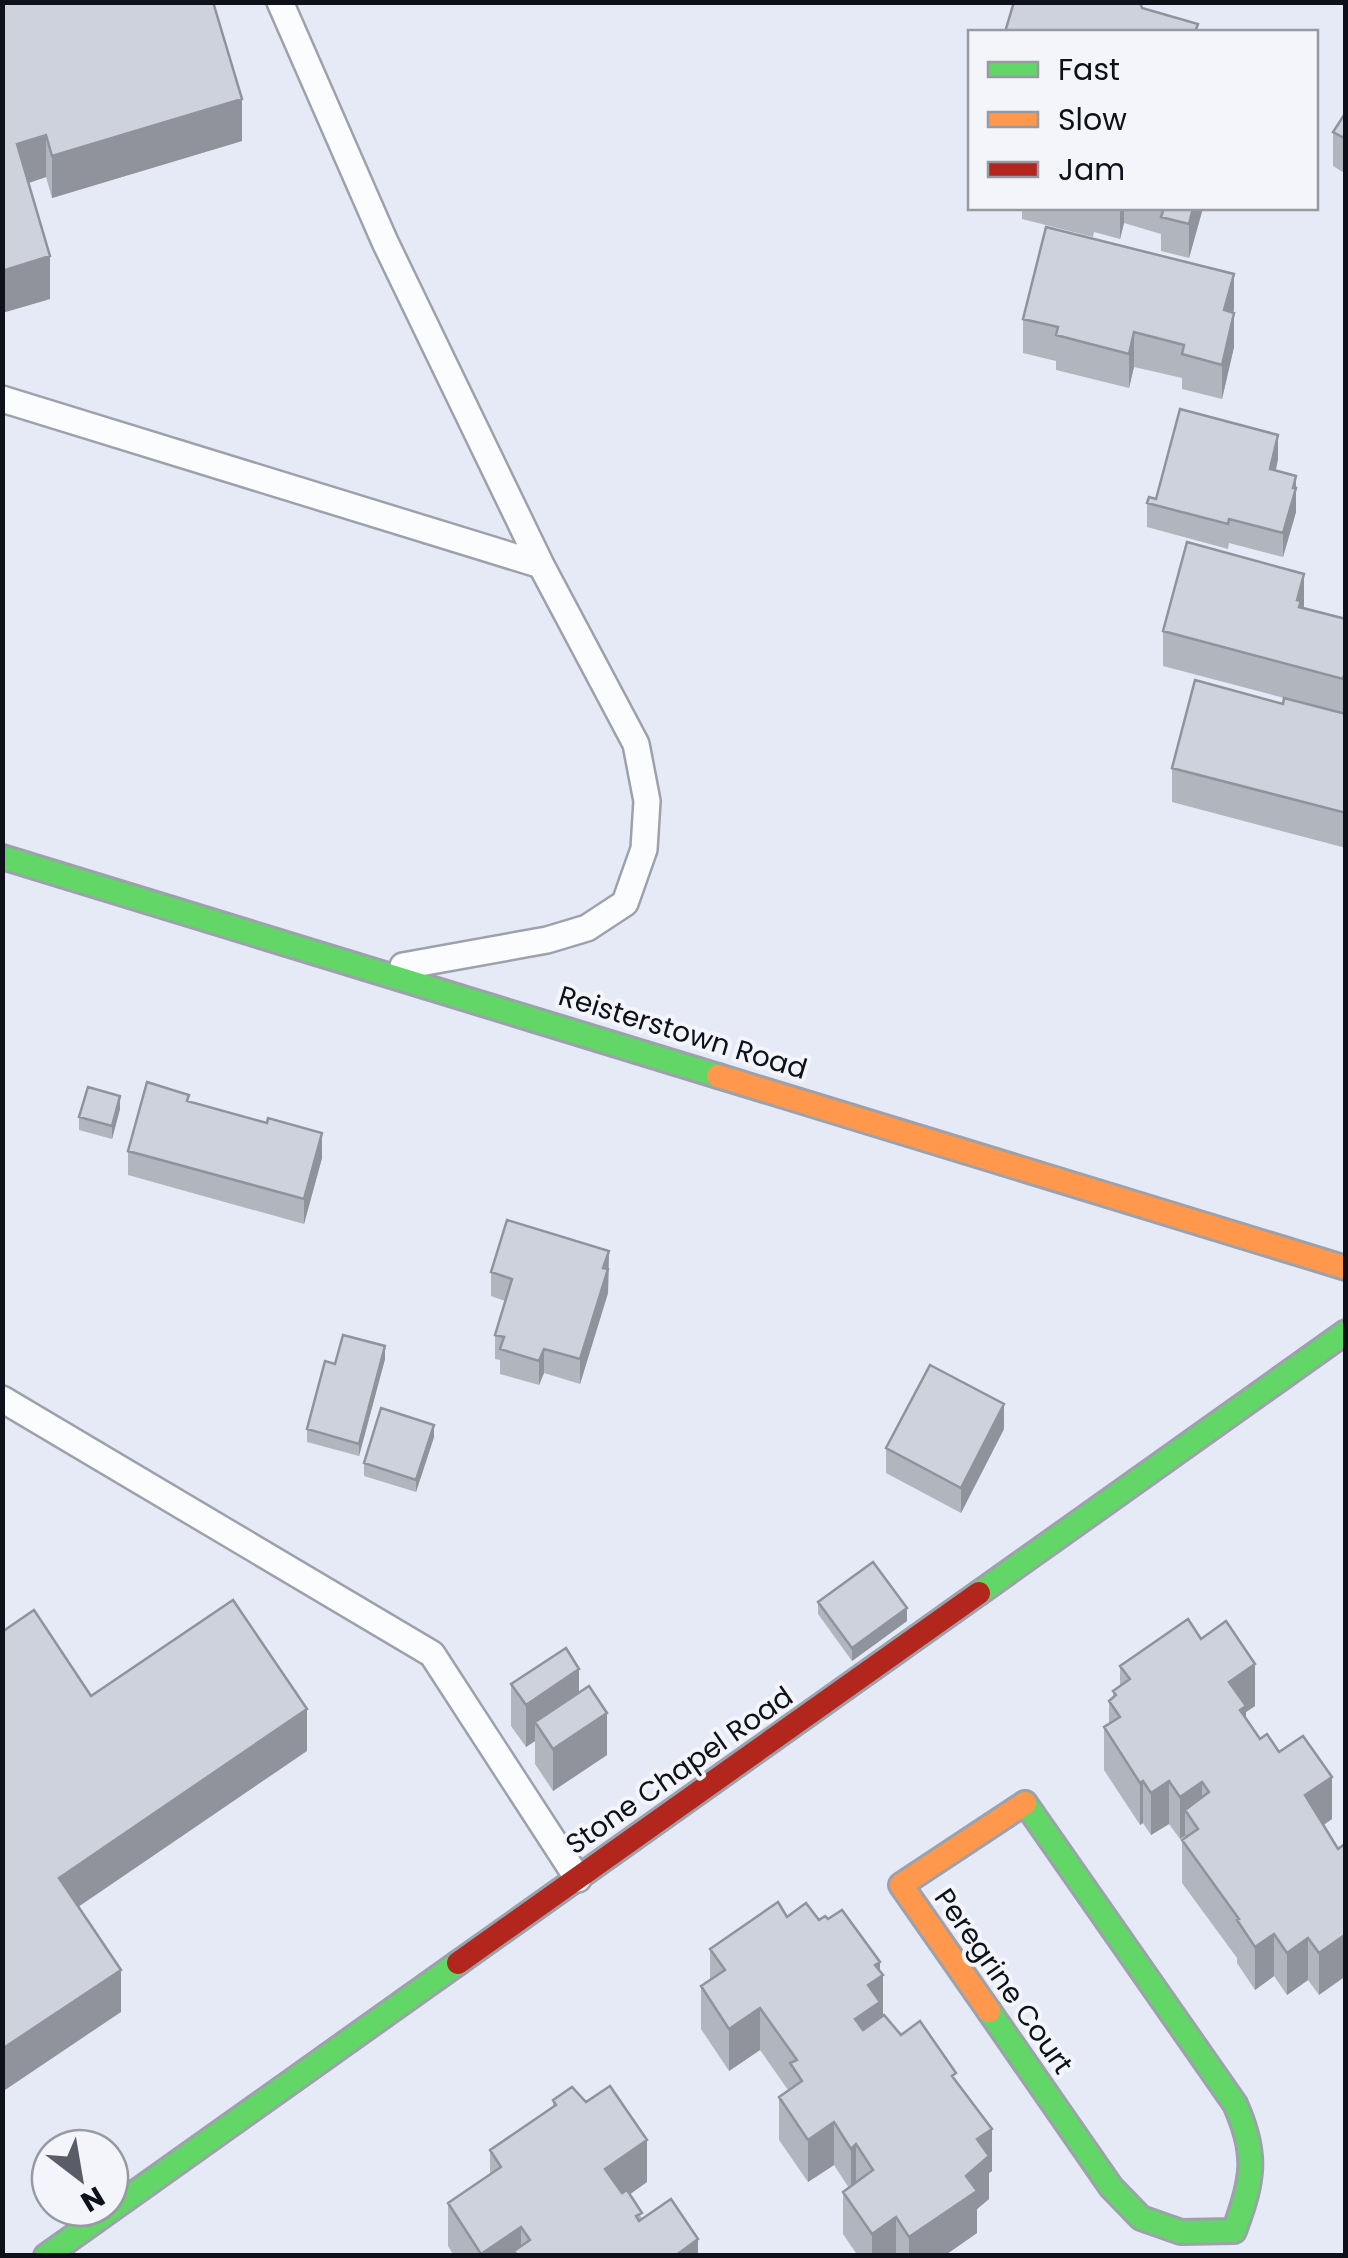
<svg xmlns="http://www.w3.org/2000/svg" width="1348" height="2258" font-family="Poppins,sans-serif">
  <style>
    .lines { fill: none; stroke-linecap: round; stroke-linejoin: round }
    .lane-casing { stroke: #9da1ab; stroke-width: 30 }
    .fast-casing { stroke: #9da1ab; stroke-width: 28 }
    .slow-casing { stroke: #9da1ab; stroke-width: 28 }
    .jam-casing { stroke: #9da1ab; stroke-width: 28 }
    .lane { stroke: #fbfcfe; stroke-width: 25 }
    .fast { stroke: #63d668; stroke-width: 22 }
    .slow { stroke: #ff974d; stroke-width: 22 }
    .jam { stroke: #b3261e; stroke-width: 22 }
    .wall { fill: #b1b5be }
    .shaded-wall { fill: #90939b }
    .building { fill: #ced2dd; stroke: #90939b; stroke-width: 2.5 }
    .labels { text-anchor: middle; stroke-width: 8; stroke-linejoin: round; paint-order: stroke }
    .street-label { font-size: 28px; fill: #0e111a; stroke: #f3f5fa }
  </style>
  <rect width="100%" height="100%" fill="#e6eaf7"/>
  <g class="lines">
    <!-- lane casing -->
    <g class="lane-casing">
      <path id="lane" d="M280,2L385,242L541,565L636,744L647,801L644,849L625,903L587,928L547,940L403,966
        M2,399L541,565
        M2,1399L432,1654L578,1879"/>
    </g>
    <!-- fast casing -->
    <g class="fast-casing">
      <path id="fast" d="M2,857L718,1076
        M979,1593L1346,1332
        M989,2011L1111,2187L1141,2218L1181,2232L1234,2231C1253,2180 1258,2155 1235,2104L1025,1803
        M46,2256L458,1963"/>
    </g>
    <!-- slow casing -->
    <g class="slow-casing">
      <path id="slow" d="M718,1076L1346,1268
        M989,2011L901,1885L1025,1803"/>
    </g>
    <!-- jam casing -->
    <g class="jam-casing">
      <path id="jam" d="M458,1963L979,1593"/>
    </g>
    <!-- lane -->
    <use href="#lane" class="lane"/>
    <!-- fast -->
    <use href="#fast" class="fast"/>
    <!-- slow -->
    <use href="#slow" class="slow"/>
    <!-- jam -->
    <use href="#jam" class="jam"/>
  </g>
  <!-- wall -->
  <path class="wall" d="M2,2L242,141L52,198L46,177L28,183L50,299L2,313Z
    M1346,112V174L1333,166V132Z
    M1008,208H1203L1189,258L1161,251V234L1124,223L1120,239L1094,232L1093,237L1022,219V211Z
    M1234,308V347L1222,399L1182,389V378L1134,367L1129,388L1056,370V361L1023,353V319Z
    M1278,459L1276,471L1296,476V512L1283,557L1229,543L1228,549L1147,527V503Z
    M1304,608L1346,619L1343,713L1346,714V848L1172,802V768L1283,704L1284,698L1163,666V631Z
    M189,1101L267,1123L322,1158L304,1224L128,1175V1151Z
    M120,1109L112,1139L79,1130V1117Z
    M609,1251L608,1293L580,1384L544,1373L539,1385L500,1374V1360L495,1359V1335L505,1301L491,1296V1272Z
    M385,1359L359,1456L307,1442V1429L335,1364Z
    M1004,1429L961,1513L886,1473V1448Z
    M434,1437L416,1492L364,1476V1463Z
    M818,1602L907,1621L852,1661L818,1614Z
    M1201,1639L1255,1706L1246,1712V1718L1260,1739L1279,1752L1332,1819L1323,1825L1319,1995L1308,1980L1287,1995L1274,1976L1255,1990L1237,1963V1958L1182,1883V1840L1185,1838V1836L1180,1839L1169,1824L1151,1835L1143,1823L1140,1825L1104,1770V1727L1109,1724V1701L1113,1698V1691L1120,1685V1666Z
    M511,1684L579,1692L607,1755L553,1791L535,1764V1741L526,1747L511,1726Z
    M787,1917L819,1920L880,1971L883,2016L901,2035L956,2081L992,2171L989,2173V2199L977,2209V2233L944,2256H858L843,2234V2192L849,2188L834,2165L808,2182L779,2140V2097L788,2090L760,2050L729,2071L701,2029V1986L710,1980V1949Z
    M553,2100L647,2182L630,2194L642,2219L698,2256H454L448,2246V2203L490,2175V2150L553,2107Z"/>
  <!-- shaded-wall -->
  <path class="shaded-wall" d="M242,99V141L52,198V156Z
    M46,135V177L17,187V144Z
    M1120,208H1124V223L1120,239Z
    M1193,208H1203L1189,258V224Z
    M50,256V299L2,313V271Z
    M1234,274V308L1224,344V310Z
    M1234,313V347L1222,399V365Z
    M1134,332V367L1129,388V354Z
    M1278,435V459L1270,494V469Z
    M1296,476V512L1283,557V533Z
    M1304,574V608L1301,619L1297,600Z
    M1346,668V702L1343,713V679Z
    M120,1096V1109L112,1139V1126Z
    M322,1133V1158L304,1224V1199Z
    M609,1251L608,1293L580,1384V1359Z
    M385,1346V1359L359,1456V1444Z
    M544,1349V1373L539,1385V1361Z
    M1004,1404V1429L961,1513V1488Z
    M434,1425V1437L416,1492V1480Z
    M907,1608V1621L852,1661V1648Z
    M1255,1664V1706L1246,1712V1748L1229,1682Z
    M579,1669V1712L535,1722V1741L526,1747V1705Z
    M307,1709V1751L59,1920V1878Z
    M607,1713V1755L553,1791V1749Z
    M1332,1777V1819L1305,1838V1795Z
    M1143,1781V1823L1140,1825V1783Z
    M1169,1781V1824L1151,1835V1793Z
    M1202,1782V1824L1185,1810V1836L1180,1839V1797Z
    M1274,1934V1976L1255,1990V1947Z
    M1346,1934V1976L1319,1995V1953Z
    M1308,1938V1980L1287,1995V1953Z
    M880,1962V1977L883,1975V2018L855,2061V2019L875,1965Z
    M121,1970V2012L2,2092V2049Z
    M760,2008V2050L729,2071V2029Z
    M834,2122V2165L808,2182V2140Z
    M992,2129V2171L989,2173V2199L977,2209V2233L944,2256H909V2237L966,2176L977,2139Z
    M647,2140V2182L605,2212V2169Z
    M856,2144V2187L851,2191V2149Z
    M896,2217V2256H872V2234Z
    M521,2227V2256L514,2251V2256H481V2254Z
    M698,2239V2256H675Z"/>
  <!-- building -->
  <path class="building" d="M2,2H213L242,99L52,156L46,135L17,144L50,256L2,271Z
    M1014,2H1140L1142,8L1198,24L1195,32H1005Z
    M1346,112V139L1333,132Z
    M1164,208H1193L1189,224L1161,217Z
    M1046,227L1234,274L1224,310L1234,313L1222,365L1182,354L1184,345L1134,332L1129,354L1056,335L1058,327L1023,319Z
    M1180,409L1278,435L1270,469L1296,476L1293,488H1296L1283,533L1229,519L1228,524L1147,503L1149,497L1156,499Z
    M1187,542L1304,574L1297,600L1301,601L1299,607L1346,619V668L1343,679L1163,631Z
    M1195,680L1283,704L1284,698L1346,714V813L1172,768Z
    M147,1082L189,1095L187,1101L267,1123L268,1118L322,1133L304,1199L128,1151Z
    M88,1087L120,1096L112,1126L79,1117Z
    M507,1220L609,1251L603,1268L608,1269L580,1359L544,1349L539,1361L500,1349L504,1337L495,1335L512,1279L491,1272Z
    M343,1335L385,1346L359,1444L307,1429L325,1361L335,1364Z
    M930,1365L1004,1404L961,1488L886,1448Z
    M381,1408L434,1425L416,1480L364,1463Z
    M873,1562L907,1608L852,1648L818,1602Z
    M233,1600L307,1709L59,1878L121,1970L2,2049V1632L34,1610L91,1696Z
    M1188,1619L1201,1639L1226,1621L1255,1664L1229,1682L1246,1706L1240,1710L1260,1739L1267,1734L1279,1752L1303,1736L1332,1777L1305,1795L1338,1849L1346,1843V1934L1319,1953L1308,1938L1287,1953L1274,1934L1255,1947L1237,1920L1239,1919L1182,1840L1198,1829L1185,1810L1209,1792L1202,1782L1180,1797L1169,1781L1151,1793L1143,1781L1140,1783L1104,1727L1120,1717L1109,1701L1116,1695L1113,1691L1130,1679L1120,1666Z
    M566,1648L579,1669L526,1705L511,1684Z
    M589,1686L607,1713L553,1749L535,1722Z
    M778,1902L787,1917L806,1903L819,1920L825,1916L828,1919L842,1910L880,1962L875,1965L883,1975L868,1985L880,2002L855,2019L863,2030L884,2015L901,2035L920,2021L956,2073L952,2076L992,2129L977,2139L989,2156L966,2176L977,2191L909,2237L896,2217L872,2234L843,2192L873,2170L856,2144L851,2149L834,2122L808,2140L779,2097L802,2081L790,2063L797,2060L760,2008L729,2029L701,1986L725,1970L710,1949Z
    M610,2086L647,2140L605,2169L622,2193L627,2190L642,2213L636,2216L639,2221L671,2199L698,2239L675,2256H518L514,2251L530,2240L521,2227L481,2254L448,2203L501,2167L490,2150L556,2105L553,2100L572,2087L586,2102Z"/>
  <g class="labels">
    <!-- street labels -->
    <g class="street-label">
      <text transform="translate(683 1032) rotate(17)" y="10">Reisterstown Road</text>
      <text transform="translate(679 1770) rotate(-35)" y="10">Stone Chapel Road</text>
      <text transform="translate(1004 1981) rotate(55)" y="10">Peregrine Court</text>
    </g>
  </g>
  <!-- border -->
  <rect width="1348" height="2258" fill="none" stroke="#0e111a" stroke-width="10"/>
  <!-- legend -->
  <rect x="968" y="30" width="350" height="180" fill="#f3f5fa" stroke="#979aa0" stroke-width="2.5"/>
  <rect x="988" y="62" width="50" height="15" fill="#63d668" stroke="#979aa0" stroke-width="2.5"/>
  <text x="1058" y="80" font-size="30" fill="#0e111a">Fast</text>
  <rect x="988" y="112" width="50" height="15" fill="#ff974d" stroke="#979aa0" stroke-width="2.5"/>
  <text x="1058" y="130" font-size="30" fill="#0e111a">Slow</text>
  <rect x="988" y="162" width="50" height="15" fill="#b3261e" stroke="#979aa0" stroke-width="2.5"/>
  <text x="1058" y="180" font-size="30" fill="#0e111a">Jam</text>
  <!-- north arrow -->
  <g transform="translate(80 2178) rotate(149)"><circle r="48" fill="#f3f5fa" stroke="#979aa0" stroke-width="2.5"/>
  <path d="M0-8L18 38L0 25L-18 38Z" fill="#5a5d67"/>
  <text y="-15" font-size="28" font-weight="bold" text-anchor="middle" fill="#0e111a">N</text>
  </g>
</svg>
